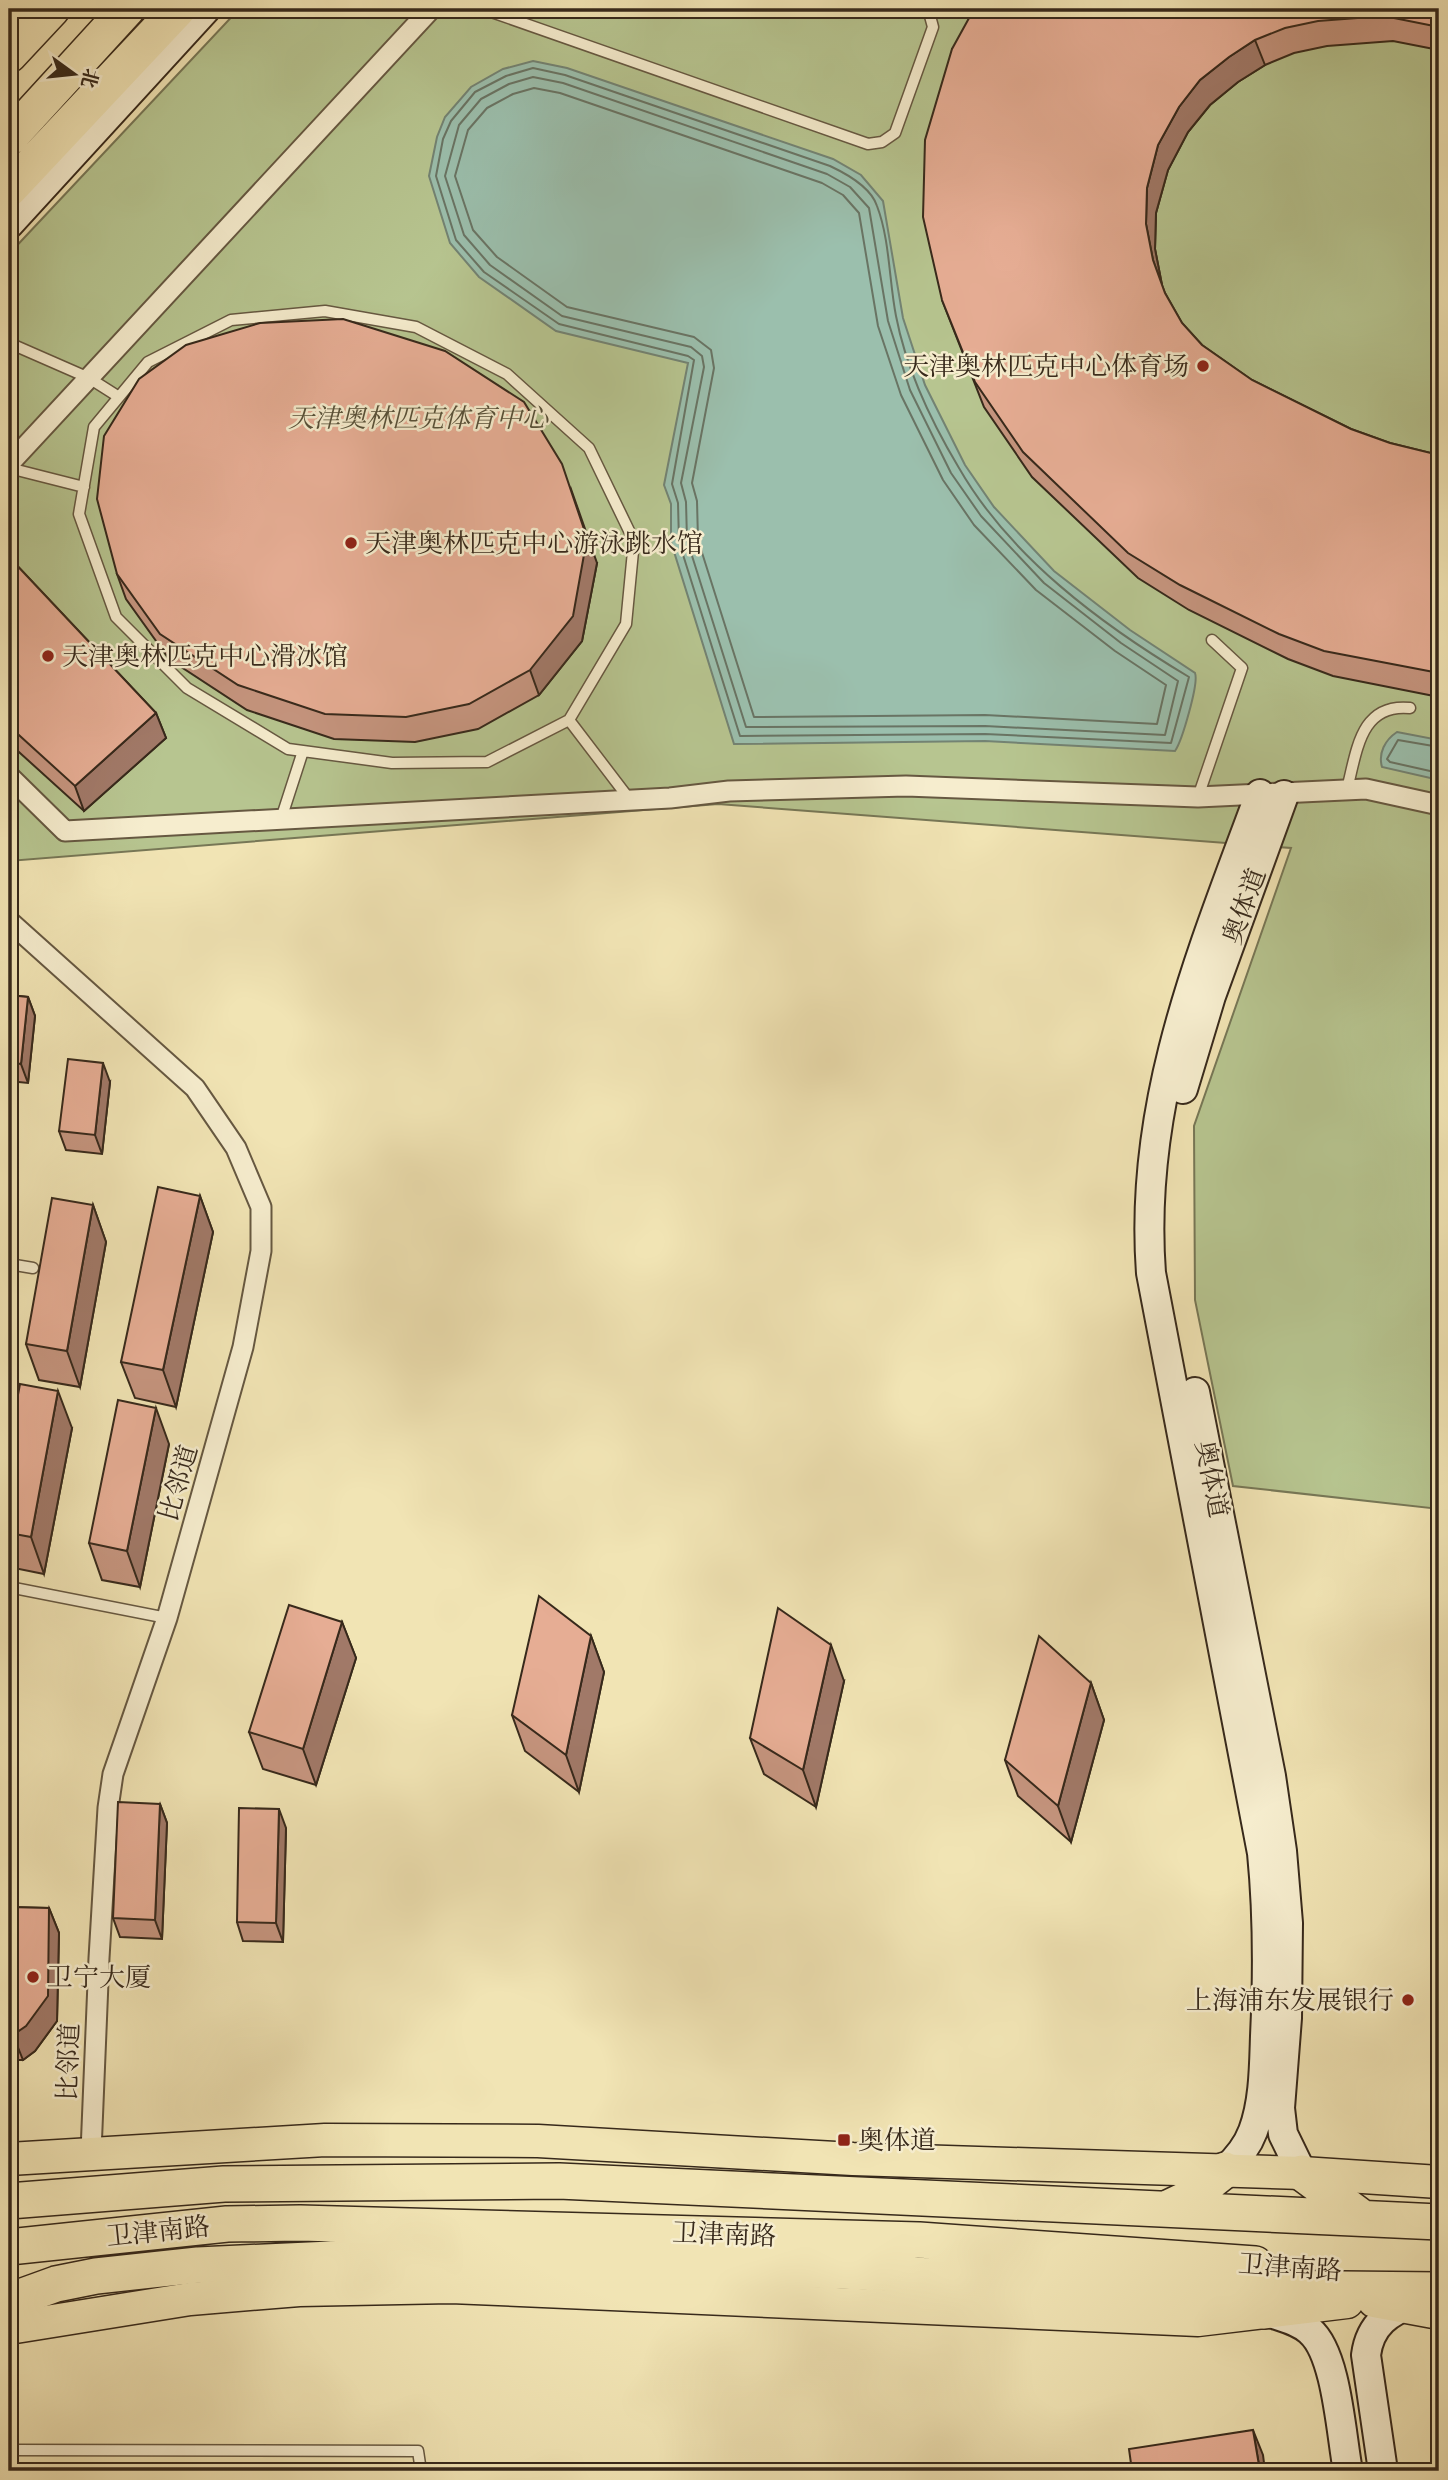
<svg xmlns="http://www.w3.org/2000/svg" width="1448" height="2480" font-family="'IM FELL Double Pica','Noto Serif SC',serif">
  <style>
    .green { fill: #b7c590; stroke: #777756; stroke-width: 2 }
    .water { fill: #9bbfad; stroke: #738373; stroke-width: 2 }
    .lines { fill: none; stroke-linecap: round; stroke-linejoin: round }
    .shore { stroke: #697464; stroke-width: 2 }
    .lane-casing { stroke: #665841; stroke-width: 13 }
    .street-casing { stroke: #665841; stroke-width: 23 }
    .secondary-casing { stroke: #37291b; stroke-width: 32 }
    .primary-casing { stroke: #37291b; stroke-width: 35 }
    .highway-casing { stroke: #37291b; stroke-width: 38 }
    .lane { stroke: #f6edce; stroke-width: 10 }
    .street { stroke: #f6edce; stroke-width: 19 }
    .secondary { stroke: #f6edce; stroke-width: 28 }
    .primary { stroke: #f1e4b4; stroke-width: 32 }
    .highway { stroke: #f1e4b4; stroke-width: 35 }
    .wall { fill: #c6957f; stroke: #37291b; stroke-width: 2 }
    .shaded-wall { fill: #a17968; stroke: #37291b; stroke-width: 2 }
    .building { fill: #e6ad94; stroke: #37291b; stroke-width: 2 }
    .poi-dot { fill: #8f2418; stroke: #f6edce; stroke-width: 2.5 }
    .labels { text-anchor: middle; stroke-width: 5; stroke-linejoin: round; paint-order: stroke }
    .poi-label { font-size: 26px; fill: #37291b; stroke: #f6edce; text-anchor: start }
    .park-label { font-size: 26px; font-style: italic; fill: #575038; stroke: #f6edce }
    .street-label { font-size: 26px; fill: #37291b; stroke: #f6edce }
  </style>
  <rect width="100%" height="100%" fill="#f1e4b4"/>
  <filter id="stains"><feTurbulence type="fractalNoise" baseFrequency=".00286" numOctaves="4"/><feColorMatrix values="0 0 0 0 .2 0 0 0 0 .09 0 0 0 0 .02 0 0 0 .5 -.17"/></filter>
  <radialGradient id="worn" r=".72"><stop offset=".6" stop-color="#630" stop-opacity="0"/><stop offset="1" stop-color="#630" stop-opacity=".3"/></radialGradient>
  <!-- green -->
  <path class="green" d="M239,9H1439V1509L1233,1486L1195,1300L1194,1126L1291,848L718,804L9,861V254Z"/>
  <!-- water -->
  <path class="water" d="M533,61L567,68L833,159L861,175L883,201L903,318L925,385L965,465L994,507L1054,571L1130,630L1195,673C1199,683 1182,741 1175,751L985,741L734,744L671,542V504L664,485L688,363L556,331L479,277L450,243L429,176L437,137L445,117L471,87L503,69Z
    M1397,732L1439,740V780L1382,767C1378,753 1385,740 1397,732Z"/>
  <g class="lines">
    <!-- shore -->
    <path class="shore" d="M533,68L565,75L830,166C847,174 871,187 877,206C890,240 889,281 896,316C906,368 932,423 959,468C1010,557 1102,625 1189,677L1171,743L985,734L740,736L679,542L678,503L672,484L694,360L688,356L559,324L484,272L456,240L436,176L443,139L451,121L475,92L506,76Z
      M533,77L563,83L827,174L850,187L869,208L888,321L910,390L951,473L981,516L1044,583L1121,643L1178,681L1165,735L985,726L746,727L687,540L686,502L681,483L704,367L702,356L691,347L562,316L490,265L464,235L445,176L459,125L481,99L509,84Z
      M534,88L560,93L822,183L843,195L859,213L878,326L901,395L943,480L974,525L1036,590L1115,651L1166,685L1157,724L985,715L754,717L698,540L697,501L692,483L714,368L711,350L694,337L567,307L497,257L473,230L455,176L468,130L487,108L513,94Z
      M1439,747L1398,740L1387,759L1390,762L1439,773"/>
    <!-- lane casing -->
    <g class="lane-casing">
      <path id="lane" d="M483,9L868,144L882,142L895,133L933,27L930,16L923,9
        M9,343L89,378L119,397
        M9,468L84,487
        M569,720L626,624L634,541L589,448L507,374L416,327L325,311L231,320L148,362L94,427L79,514L116,617L187,688L288,749L392,763L487,762L569,720L630,800
        M1347,789C1357,751 1360,703 1410,708
        M1198,797L1242,668L1212,640
        M281,819L303,751
        M9,1264L33,1268
        M9,1587L167,1618
        M9,2450L418,2451L421,2471"/>
    </g>
    <!-- street casing -->
    <g class="street-casing">
      <path id="street" d="M9,464L431,9
        M9,776L65,831L670,798L729,791L906,786L1198,797L1366,789L1439,805
        M9,921L195,1088L236,1148L261,1207V1251L243,1347L167,1618L113,1774L108,1808L99,1958L91,2152"/>
    </g>
    <!-- secondary casing -->
    <g class="secondary-casing">
      <path id="secondary" d="M9,224L206,9
        M1183,1089L1211,996L1284,795
        M1195,1392L1271,1776L1282,1851L1288,1923L1287,2018L1280,2108L1283,2134L1302,2173
        M1225,2170C1237,2159 1247,2147 1253,2131C1264,2102 1264,2066 1265,2036C1268,1974 1268,1914 1262,1853L1151,1273C1138,1101 1202,951 1260,794
        M1265,2311C1281,2317 1298,2320 1310,2331C1337,2354 1341,2435 1348,2471
        M1383,2471L1366,2355C1370,2324 1389,2312 1416,2301"/>
    </g>
    <!-- primary casing -->
    <g class="primary-casing">
      <path id="primary" d="M9,2159L325,2140L538,2141L853,2159L1302,2173L1439,2182
        M1374,2301L1439,2313
        M9,2328L190,2299L299,2290L451,2287L1198,2320L1347,2302"/>
    </g>
    <!-- highway casing -->
    <g class="highway-casing">
      <path id="highway" d="M9,55L52,9
        M9,138L127,9
        M9,189L178,9
        M1302,2173L1360,2216
        M9,2201L224,2184L559,2181L1439,2222
        M1168,2208L1191,2197L1225,2170
        M9,2247L227,2224L300,2223L919,2240L1255,2264
        M9,2301L56,2284L96,2276L198,2265L353,2258L841,2271L1134,2287L1439,2290
        M1213,2302L1265,2311"/>
    </g>
    <!-- lane -->
    <use href="#lane" class="lane"/>
    <!-- street -->
    <use href="#street" class="street"/>
    <!-- secondary -->
    <use href="#secondary" class="secondary"/>
    <!-- primary -->
    <use href="#primary" class="primary"/>
    <!-- highway -->
    <use href="#highway" class="highway"/>
  </g>
  <!-- wall -->
  <path class="wall" d="M1439,9V50L1393,41L1327,46L1294,53L1265,65L1238,82L1210,105L1188,132L1168,170L1156,213L1155,249L1162,285L1165,293L1182,323L1202,345L1252,380L1351,429L1390,443L1439,455V697L1333,676L1288,659L1189,610L1138,578L1032,477L984,407L942,300L952,49Z
    M9,557L156,713L166,738L84,811L9,743Z
    M597,563L582,641L539,695L478,729L415,742L334,739L247,710L169,659L126,599L117,574Z
    M9,995L28,997L35,1016L28,1083L9,1081Z
    M110,1082L102,1154L66,1150L59,1131Z
    M200,1196L213,1232L176,1407L135,1398L121,1362Z
    M93,1205L106,1242L80,1387L39,1380L26,1344Z
    M72,1428L44,1574L9,1567V1442Z
    M169,1444L140,1587L102,1580L89,1543Z
    M342,1622L356,1658L316,1785L263,1769L249,1732Z
    M591,1636L604,1672L579,1792L525,1751L512,1715Z
    M844,1681L816,1807L764,1774L750,1738Z
    M1091,1683L1104,1720L1071,1842L1018,1796L1005,1760Z
    M160,1804L167,1823L162,1939L120,1937L113,1918Z
    M286,1828L283,1942L243,1941L237,1922Z
    M9,1907L49,1908L59,1933L57,2021L35,2051L23,2060H9Z"/>
  <!-- shaded-wall -->
  <path class="shaded-wall" d="M1255,40L1265,65L1238,82L1210,105L1188,132L1168,170L1156,213L1155,249L1162,285L1153,260L1146,224L1147,188L1158,145L1179,107L1200,80L1229,57Z
    M571,489L597,563L582,641L539,695L530,670Z
    M156,713L166,738L84,811L75,786Z
    M28,997L35,1016L28,1083L21,1064Z
    M103,1063L110,1082L102,1154L95,1135Z
    M200,1196L213,1232L176,1407L163,1370Z
    M93,1205L106,1242L80,1387L67,1351Z
    M58,1391L72,1428L44,1574L31,1537Z
    M156,1408L169,1444L140,1587L127,1551Z
    M342,1622L356,1658L316,1785L303,1749Z
    M591,1636L604,1672L579,1792L566,1755Z
    M831,1645L844,1681L816,1807L803,1770Z
    M1091,1683L1104,1720L1071,1842L1058,1806Z
    M160,1804L167,1823L162,1939L155,1920Z
    M279,1809L286,1828L283,1942L276,1923Z
    M49,1908L59,1933L57,2021L35,2051L23,2060L13,2035Z
    M1253,2430L1263,2455L1265,2471H1260Z"/>
  <!-- building -->
  <path class="building" d="M974,9H1439V27L1384,16L1318,21L1285,28L1255,40L1229,57L1200,80L1179,107L1158,145L1147,188L1146,224L1153,260L1165,293L1182,323L1202,345L1252,380L1351,429L1390,443L1439,455V673L1324,651L1279,634L1180,585L1128,553L1023,452L975,382L942,300L923,217L925,140L952,49Z
    M343,319L445,351L524,402L562,464L587,538L573,616L530,670L469,704L406,717L325,714L238,685L160,634L117,574L97,499L104,436L139,379L186,345L260,323Z
    M9,557L156,713L75,786L9,726Z
    M9,995L28,997L21,1064L9,1062Z
    M68,1059L103,1063L95,1135L59,1131Z
    M158,1187L200,1196L163,1370L121,1362Z
    M52,1198L93,1205L67,1351L26,1344Z
    M20,1384L58,1391L31,1537L9,1533V1442Z
    M118,1400L156,1408L127,1551L89,1543Z
    M539,1596L591,1636L566,1755L512,1715Z
    M289,1605L342,1622L303,1749L249,1732Z
    M778,1608L831,1645L803,1770L750,1738Z
    M1039,1636L1091,1683L1058,1806L1005,1760Z
    M118,1802L160,1804L155,1920L113,1918Z
    M239,1808L279,1809L276,1923L237,1922Z
    M9,1907L49,1908L48,1996L26,2026L13,2035H9Z
    M1253,2430L1260,2471H1132L1129,2449Z"/>
  <!-- markers -->
  <g class="poi-dot">
    <circle cx="1203" cy="366" r="7"/>
    <circle cx="351" cy="543" r="7"/>
    <circle cx="48" cy="656" r="7"/>
    <circle cx="33" cy="1977" r="7"/>
    <circle cx="1408" cy="2000" r="7"/>
    <rect x="837" y="2133" width="14" height="14" rx="3.5"/>
  </g>
  <g class="labels">
    <!-- poi labels -->
    <g class="poi-label">
      <text x="1189" y="375" text-anchor="end">天津奥林匹克中心体育场</text>
      <text x="365" y="552">天津奥林匹克中心游泳跳水馆</text>
      <text x="62" y="665">天津奥林匹克中心滑冰馆</text>
      <text x="47" y="1986">卫宁大厦</text>
      <text x="1394" y="2009" text-anchor="end">上海浦东发展银行</text>
      <text x="858" y="2149">奥体道</text>
    </g>
    <!-- park labels -->
    <g class="park-label">
      <text x="418" y="427">天津奥林匹克体育中心</text>
    </g>
    <!-- street labels -->
    <g class="street-label">
      <text transform="translate(1244 906) rotate(-70)" y="9">奥体道</text>
      <text transform="translate(1212 1479) rotate(79)" y="9">奥体道</text>
      <text transform="translate(178 1483) rotate(-74)" y="9">比邻道</text>
      <text transform="translate(68 2062) rotate(-88)" y="9">比邻道</text>
      <text transform="translate(158 2231) rotate(-6)" y="9">卫津南路</text>
      <text transform="translate(724 2234) rotate(2)" y="9">卫津南路</text>
      <text transform="translate(1290 2267) rotate(4)" y="9">卫津南路</text>
    </g>
  </g>
  <!-- margin -->
  <rect width="1448" height="2480" fill="none" stroke="#f1e4b4" stroke-width="35"/>
  <rect x="10" y="10" width="1427" height="2459" fill="none" stroke="#37291b" stroke-width="3.5"/>
  <rect x="18" y="18" width="1413" height="2445" fill="none" stroke="#37291b" stroke-width="2"/>
  <!-- north arrow -->
  <g transform="translate(74 74) rotate(105)" stroke="#f6edce" stroke-width="5" paint-order="stroke">
  <path d="M0-5L12 26L0 18L-12 26Z" fill="#37291b"/>
  <text y="-10" font-size="19" font-weight="bold" text-anchor="middle" fill="#37291b">北</text>
  </g>
  <rect width="100%" height="100%" filter="url(#stains)"/>
  <rect width="100%" height="100%" fill="url(#worn)"/>
</svg>
